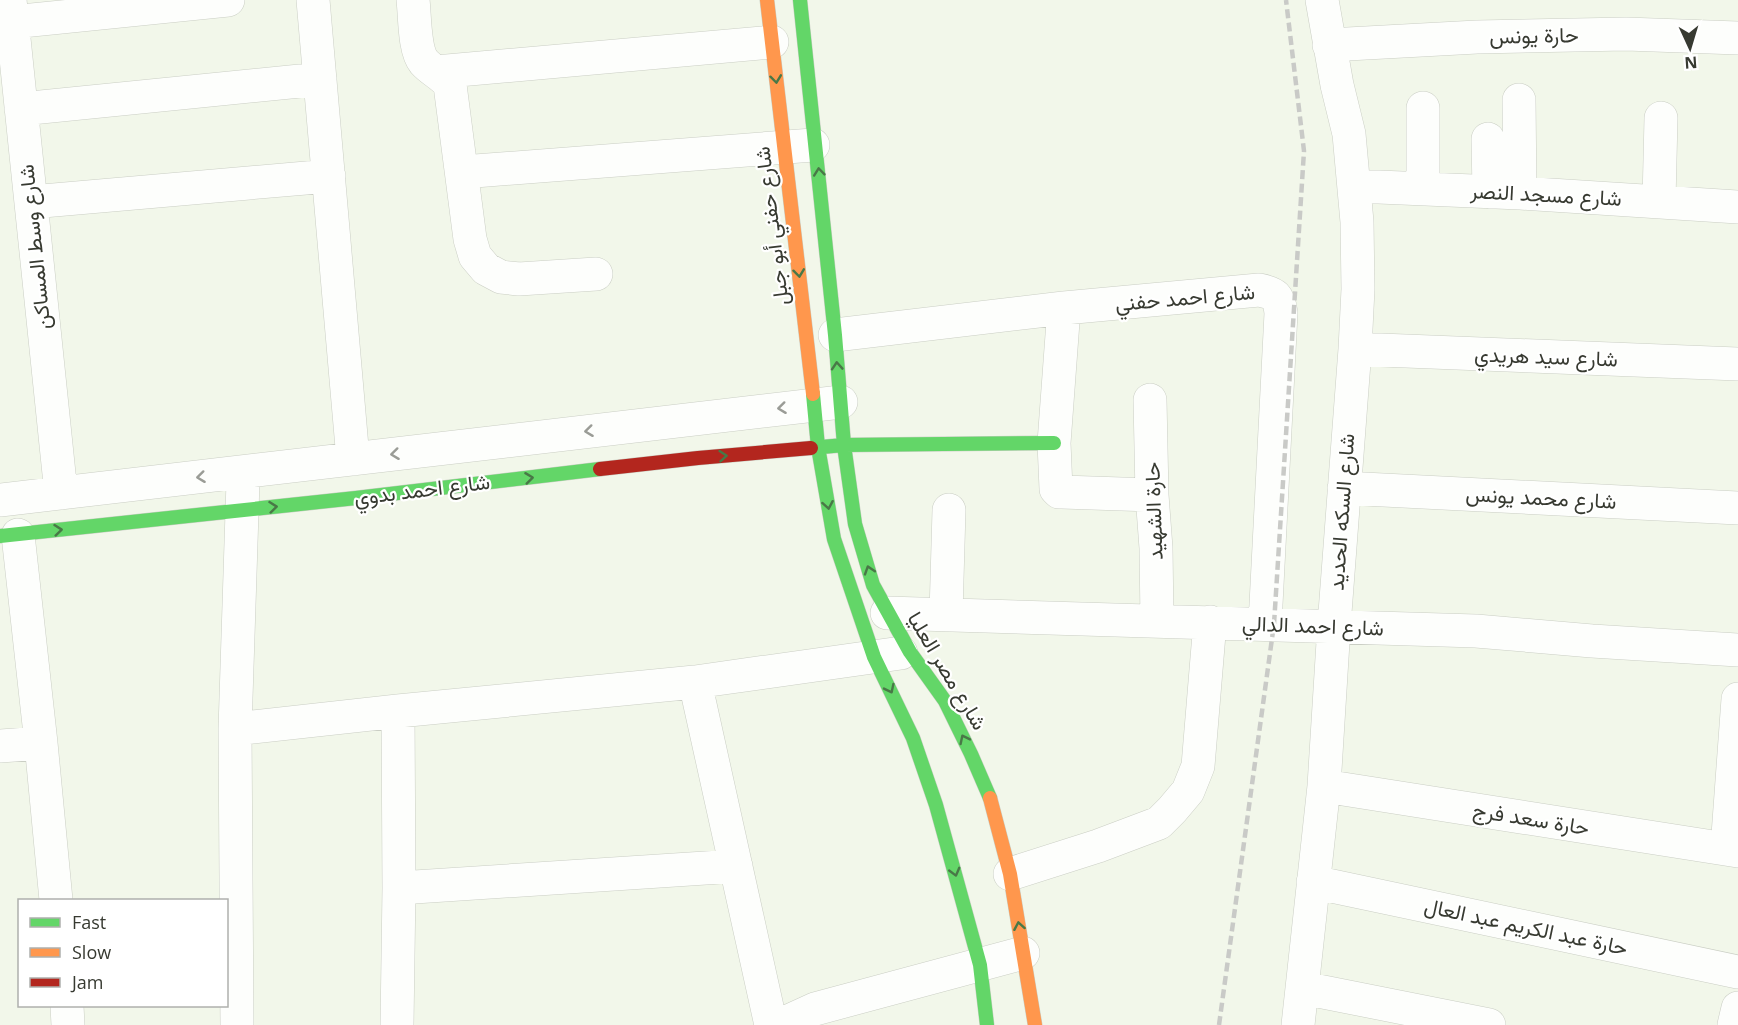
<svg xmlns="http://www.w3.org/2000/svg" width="1738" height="1025" font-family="'Open Sans',Vazirmatn,sans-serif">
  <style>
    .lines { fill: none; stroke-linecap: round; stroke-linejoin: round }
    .street-casing { stroke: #cacec4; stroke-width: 34 }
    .fast-casing { stroke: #cacec4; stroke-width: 15 }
    .slow-casing { stroke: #cacec4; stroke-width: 15 }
    .jam-casing { stroke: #cacec4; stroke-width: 15 }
    .street { stroke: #fdfefc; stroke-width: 33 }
    .fast { stroke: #63d668; stroke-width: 14 }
    .slow { stroke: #ff974d; stroke-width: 14 }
    .jam { stroke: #b3261e; stroke-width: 14 }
    .rail { stroke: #c9cac7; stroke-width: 4.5; stroke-dasharray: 9 4.5; stroke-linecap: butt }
    .oneway { stroke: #497847 }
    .oneway2 { stroke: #9a9c96 }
    .labels { text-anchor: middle; stroke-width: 4.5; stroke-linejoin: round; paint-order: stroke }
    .street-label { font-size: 21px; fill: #373a31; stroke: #fff }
  </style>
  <rect width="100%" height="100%" fill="#f2f7ea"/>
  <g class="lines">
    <!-- street casing -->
    <g class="street-casing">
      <path id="street" d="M10,0L61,493
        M313,0L353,459
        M413,0C415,16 414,50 424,62C432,71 443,75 450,85L470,239L475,256L486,269L501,277L519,279L596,274
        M12,22L228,0
        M1329,45L1477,37L1626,34L1738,38
        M436,72L772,42
        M1519,100L1520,193
        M1423,108V189
        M21,109L320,79
        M1488,139L1489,192
        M462,172L813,145
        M1355,186L1520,193L1738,207
        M1659,201L1661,118
        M31,202L329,176
        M1064,308L1054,443L1056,489L1059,492H1062L1152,495
        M835,335L1064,308L1259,290C1275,293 1279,296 1281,313L1265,624
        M1355,349L1738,364
        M1150,400L1152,495L1156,548L1157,621
        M1344,488L1738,508
        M0,500L841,402
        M18,535L41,743L56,900
        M887,613L1476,631L1592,641L1738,650
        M946,614L949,510
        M695,682L771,1025
        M235,729L398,711L695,682L901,653
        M0,746L41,743
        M1324,786L1738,851
        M1727,849L1738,699
        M1010,874L1098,846L1159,823L1172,810L1188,791L1198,766L1210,622
        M1313,882L1738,972
        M399,888L736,866
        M1303,988L1489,1025
        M67,1006L68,1025
        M237,1025L235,729L243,481
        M397,1025L399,888L398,711
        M780,1025L815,1009L1023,953
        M1298,1025L1324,786L1334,626L1355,349L1358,289L1357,222L1349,134L1337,85L1322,0
        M1734,1025L1738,1008"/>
    </g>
    <!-- fast casing -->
    <g class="fast-casing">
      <path id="fast" d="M800,0L835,335L844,445L855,524L873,585L910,652L945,701L971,754L990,798
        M813,394L818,447L834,539L874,657L913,738L936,805L980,965L987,1025
        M811,448L844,445L1054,443
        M0,536L356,498L600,469"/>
    </g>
    <!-- slow casing -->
    <g class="slow-casing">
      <path id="slow" d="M767,0L813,394
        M990,798L1010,874L1035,1025"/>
    </g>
    <!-- jam casing -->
    <g class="jam-casing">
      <path id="jam" d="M600,469L698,458L811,448"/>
    </g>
    <!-- street -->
    <use href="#street" class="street"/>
    <!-- fast -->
    <use href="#fast" class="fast"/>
    <!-- slow -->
    <use href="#slow" class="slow"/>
    <!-- jam -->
    <use href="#jam" class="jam"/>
    <!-- rail -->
    <path class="rail" d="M1219,1025L1274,624L1304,151L1286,0"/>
  </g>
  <!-- one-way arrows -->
  <defs><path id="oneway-chevron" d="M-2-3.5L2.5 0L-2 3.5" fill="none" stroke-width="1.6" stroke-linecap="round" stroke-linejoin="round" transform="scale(1.5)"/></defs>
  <g class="oneway">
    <use href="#oneway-chevron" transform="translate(776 79) rotate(83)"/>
    <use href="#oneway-chevron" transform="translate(819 172) rotate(-96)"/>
    <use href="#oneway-chevron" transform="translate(799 273) rotate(83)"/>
    <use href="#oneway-chevron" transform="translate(837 366) rotate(-94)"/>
    <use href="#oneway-chevron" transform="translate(723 456) rotate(-5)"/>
    <use href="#oneway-chevron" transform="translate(529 478) rotate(-7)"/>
    <use href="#oneway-chevron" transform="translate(828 505) rotate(80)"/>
    <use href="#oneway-chevron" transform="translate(273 507) rotate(-6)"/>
    <use href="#oneway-chevron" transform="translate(58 530) rotate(-6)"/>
    <use href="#oneway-chevron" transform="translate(869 570) rotate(-108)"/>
    <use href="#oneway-chevron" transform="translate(890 689) rotate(64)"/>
    <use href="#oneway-chevron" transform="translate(964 739) rotate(-116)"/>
    <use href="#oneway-chevron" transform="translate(955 872) rotate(75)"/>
    <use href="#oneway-chevron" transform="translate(1019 926) rotate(-100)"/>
  </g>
  <g class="oneway2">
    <use href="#oneway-chevron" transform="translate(782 408) rotate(173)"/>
    <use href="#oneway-chevron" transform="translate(589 431) rotate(173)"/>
    <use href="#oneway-chevron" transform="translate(395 454) rotate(173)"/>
    <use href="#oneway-chevron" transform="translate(201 477) rotate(173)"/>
  </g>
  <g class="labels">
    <!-- street labels -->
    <g class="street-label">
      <text transform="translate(1534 36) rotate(-1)" y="7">حارة يونس</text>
      <text transform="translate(1546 195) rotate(3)" y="7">شارع مسجد النصر</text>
      <text transform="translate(772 226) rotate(-97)" y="7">شارع حفني أبو جبل</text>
      <text transform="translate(35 247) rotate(-96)" y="7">شارع وسط المساكن</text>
      <text transform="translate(1185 298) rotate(-5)" y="7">شارع احمد حفني</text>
      <text transform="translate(1546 357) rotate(2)" y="7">شارع سيد هريدي</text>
      <text transform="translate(422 490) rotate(-7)" y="7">شارع احمد بدوي</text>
      <text transform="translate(1541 498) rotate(3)" y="7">شارع محمد يونس</text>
      <text transform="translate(1154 511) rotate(-92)" y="7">حارة الشهيد</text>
      <text transform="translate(1342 512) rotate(-86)" y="7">شارع السكه الحديد</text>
      <text transform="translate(1313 626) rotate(2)" y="7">شارع احمد الدالي</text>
      <text transform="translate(947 671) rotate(59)" y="7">شارع مصر العليا</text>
      <text transform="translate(1531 819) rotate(9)" y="7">حارة سعد فرج</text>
      <text transform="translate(1526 927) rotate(12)" y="7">حارة عبد الكريم عبد العال</text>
    </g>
  </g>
  <!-- legend -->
  <rect x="18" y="899" width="210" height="108" fill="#ffffff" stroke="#afb0ad" stroke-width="1.5"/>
  <rect x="30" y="918" width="30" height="9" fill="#63d668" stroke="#afb0ad" stroke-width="1.5"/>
  <text x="72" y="929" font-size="18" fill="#373a31">Fast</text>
  <rect x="30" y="948" width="30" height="9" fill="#ff974d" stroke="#afb0ad" stroke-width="1.5"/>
  <text x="72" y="959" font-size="18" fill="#373a31">Slow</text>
  <rect x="30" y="978" width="30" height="9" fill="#b3261e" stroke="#afb0ad" stroke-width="1.5"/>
  <text x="72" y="989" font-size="18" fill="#373a31">Jam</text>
  <!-- north arrow -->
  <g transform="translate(1690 48) rotate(176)" stroke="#ffffff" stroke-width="4.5" paint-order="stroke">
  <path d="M0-4.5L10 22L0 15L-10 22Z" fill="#373a31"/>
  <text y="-9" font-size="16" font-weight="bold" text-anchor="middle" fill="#373a31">N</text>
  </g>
</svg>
